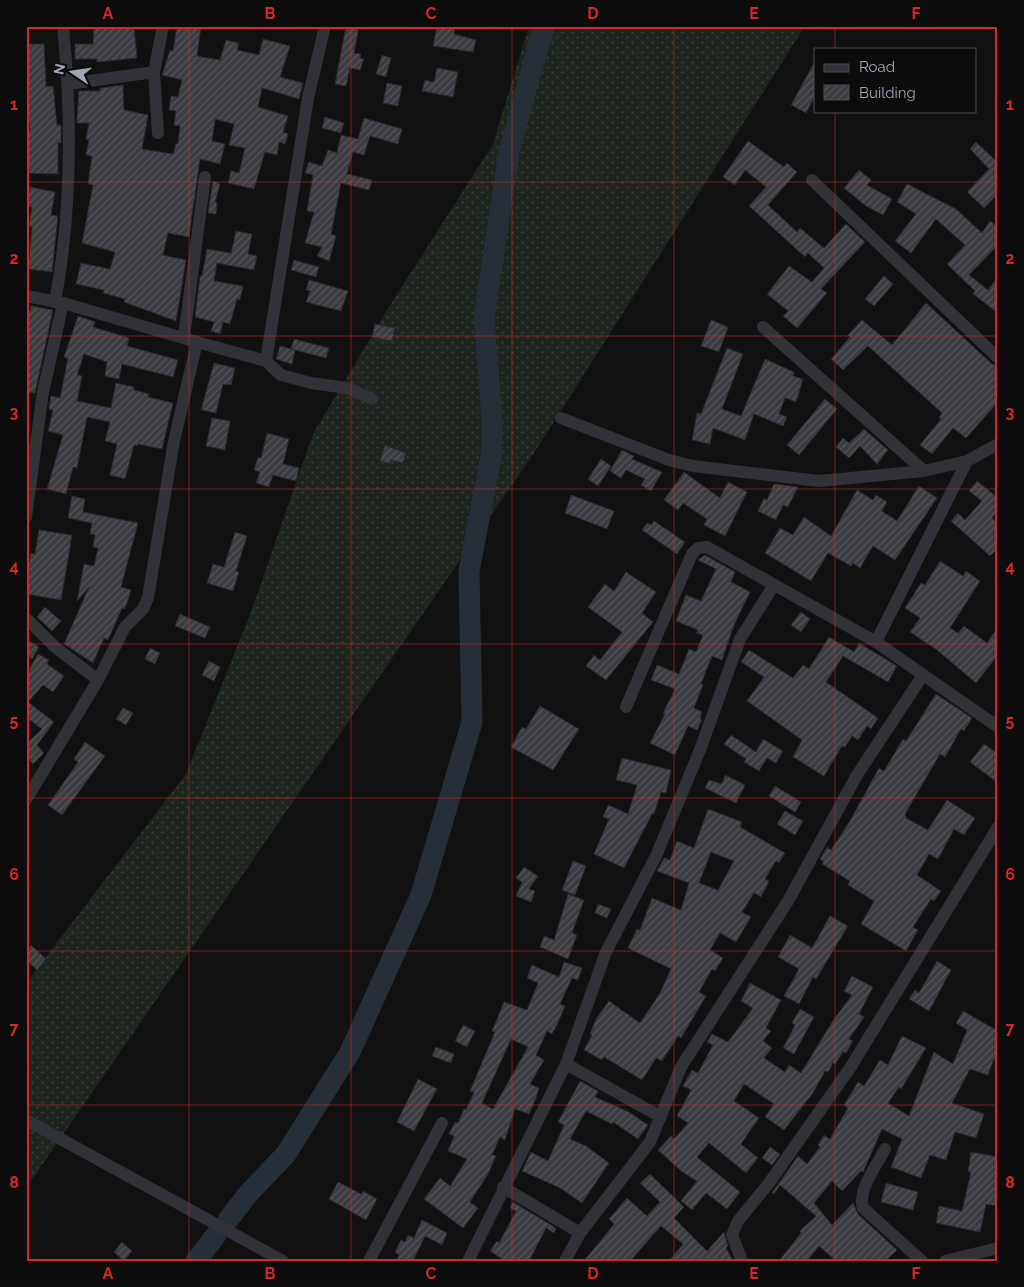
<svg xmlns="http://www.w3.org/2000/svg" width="1024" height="1287" font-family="Raleway,sans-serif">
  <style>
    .grass { fill: url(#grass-dots) }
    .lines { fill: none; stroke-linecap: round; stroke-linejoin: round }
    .river { stroke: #262f37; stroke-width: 21 }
    .building { fill: url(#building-hatch); stroke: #2a2a2e; fill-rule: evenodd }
    .street { stroke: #313238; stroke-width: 12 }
    .grid { fill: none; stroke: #d62828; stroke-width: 1; stroke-opacity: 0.55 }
    .neatline { fill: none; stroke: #d62828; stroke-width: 2 }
    .grid-label { font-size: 16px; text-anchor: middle; font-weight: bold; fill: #d62828 }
  </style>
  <defs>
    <pattern id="grass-dots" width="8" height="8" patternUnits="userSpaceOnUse" patternTransform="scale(1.25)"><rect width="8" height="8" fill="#1d251e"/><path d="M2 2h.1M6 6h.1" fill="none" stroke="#3b423c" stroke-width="1.8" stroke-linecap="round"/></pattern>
    <pattern id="building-hatch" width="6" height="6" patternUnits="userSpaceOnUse" patternTransform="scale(1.25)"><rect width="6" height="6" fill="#3b3c42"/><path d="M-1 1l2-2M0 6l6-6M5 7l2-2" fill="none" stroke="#54555b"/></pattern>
  </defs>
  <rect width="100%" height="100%" fill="#111112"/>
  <!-- grass -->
  <path class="grass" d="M529,26H805L534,453L26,1188V983L186,774L251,612L313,434L389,307L493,144Z"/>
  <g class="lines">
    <!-- river -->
    <path class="river" d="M228,1220L248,1194L286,1154L350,1052L421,895L472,722L469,571L492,452V417L484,318L509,152L544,26
      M196,1261L216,1235"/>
  </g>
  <!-- building -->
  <path class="building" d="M94,26H134L137,58L97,62V59H75V44H93Z
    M177,26H201L197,56L220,60L226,40L239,43L237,50L259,55L263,39L290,46L280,77L303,83L299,99L262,88L258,107L288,116L283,132L288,134L285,144L279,142L277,155L265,152L254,189L228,183L231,171L239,173L245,148L229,145L234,124L215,119L212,141L225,144L220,164L200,159L189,237L168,233L163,255L186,260L176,321L124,302L125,299L103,293L104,290L76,284L81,263L110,269L115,252L82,243L93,185L88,184L92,156L86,155L89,140L86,139L89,123H77V119L79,91H100V88L123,85L124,110L148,115L142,149L173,154L176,144H178L180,126L174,125L176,111L169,110L171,96L178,97L182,80L162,75L170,50L173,51Z
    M346,26H359L354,53L361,54L360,58L364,59L360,70L350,68L346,86L335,84Z
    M437,26H455L454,34L476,40L473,52L433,46Z
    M26,44H44L46,87L53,86L57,125H61V143H58V174L26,173V130H30L26,101Z
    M382,55L391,58L386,77L376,74Z
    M815,61V96L806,113L791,105Z
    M437,68L458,72L453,97L422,91L425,80L434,82Z
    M387,83L402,86L398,106L383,103Z
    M325,117L344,123L341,133L322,128Z
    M364,118L402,129L398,144L370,136L364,155L353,152L347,174L372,180L369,190L341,183L331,234L336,236L329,261L317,256L322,247L305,243L314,212L307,211L313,175L305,173L309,162L322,166L328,150L337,153L341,135L358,139Z
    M748,141L784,167L787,163L797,172L768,205L797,232L800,228L824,248L846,224L865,242L821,289L827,293L797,328L783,316L788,311L767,294L789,266L812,282L824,268L808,253L805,257L749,206L766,187L745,170L735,185L723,177Z
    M976,142L996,161L998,159V194L984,208L967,192L989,169L970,149Z
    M859,170L871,180L867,185L892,199L883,215L866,206L844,188Z
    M213,181L220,184L215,202L217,203L216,214L208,213Z
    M907,184L956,209L982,233L990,221L998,227V245L969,275L988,290L998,277V313L973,294L975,291L947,264L965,245L936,219L911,253L895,241L916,214L897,202Z
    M30,187L55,192L51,215L58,216L52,272L28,269L32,227L29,226L32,207L26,206Z
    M236,231L252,234L248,254L257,256L254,270L217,263L214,281L243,286L240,300L237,299L230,324L223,322L220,334L211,331L214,322L195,317L200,276H202L207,249L231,253Z
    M294,260L319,267L316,277L291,270Z
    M884,276L893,284L874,306L865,299Z
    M309,280L348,291L341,311L306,302L310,291L306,290Z
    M926,303L992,364L998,366V402L966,438L953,428L932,454L920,445L941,419L939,418L942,413L868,346L843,370L831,359L850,337L848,335L862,320L892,345Z
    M31,306L53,310L35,393L26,392V310L30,311Z
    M78,316L95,322L93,327L129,338L127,346L178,360L173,377L122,364L119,379L105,376L107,362L84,354L77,375L82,376L77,401L111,408L116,383L134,387V390L149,394L148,397L173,403L162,449L138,444L137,446L134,445L125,479L110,475L117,444L105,441L110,422L87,417L77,468L73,467L66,494L47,489L63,435L48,431L53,410L49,409L51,396L60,398L68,358L64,357Z
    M711,320L728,327L719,352L701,346Z
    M375,324L395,328L392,341L372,337Z
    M294,339L329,348L326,358L291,349Z
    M280,346L295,350L292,364L276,359Z
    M727,348L743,354L722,409L741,416L765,359L794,372L793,376L803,379L796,402L785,398L779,414L787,417L783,426L754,414L745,440L713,428L710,444L692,440L697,413L701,414Z
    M214,363L235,368L231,385L223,384L216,413L201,410Z
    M825,399L837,409L799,455L787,445Z
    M212,418L230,421L225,450L206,446Z
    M864,429L888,450L877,464L860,446L849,458L836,447L843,438L849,443Z
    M267,433L289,439L283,464L299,468L296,481L273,475L269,487L256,483L260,472L254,470L258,457L261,458Z
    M385,445L406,453L403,463L391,460L390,464L380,461Z
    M622,450L634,456L632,459L662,472L651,491L641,485L645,479L626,470L621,478L610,471Z
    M601,459L611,466L598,486L588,479Z
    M684,472L720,498L728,482L747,492L725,536L704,525L707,519L683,503L678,510L664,500Z
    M977,481L998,498V510L992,518L998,524V548L990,556L951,521L958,513L965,520L982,501L969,491Z
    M774,484L798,487L788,507L783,505L776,520L758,511L764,498L767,500Z
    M919,486L937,498L895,560L873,546L860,568L853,563L851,566L828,553L811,581L765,553L780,528L793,535L804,517L831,536L857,490L873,500L876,495L887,502L882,511L897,521Z
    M571,495L614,511L607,529L565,513Z
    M72,496L85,499L83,512L138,523L121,587L131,590L125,609L122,608L108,640L104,638L93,663L64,644L89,587L77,601L84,564L94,566L98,548L93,547L95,535L90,534L92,523L68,518Z
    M654,521L685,542L677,554L642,530L647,523L652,525Z
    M39,530L72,535L61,600L26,594V577L31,553L35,554Z
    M235,532L247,536L236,571L239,572L233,591L207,583L213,564L224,567Z
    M705,555L735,572L731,582L750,592L734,625L722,660L712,656L701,684L703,685L694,708L702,712L700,718L702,720L697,730L688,726L675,755L650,743L665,714L663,713L675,689L651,680L657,665L679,674L689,649L696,652L703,635L696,633L698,630L676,621L686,595L701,601L716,569L698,560Z
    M940,561L963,576L966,571L980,581L950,628L958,633L964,626L987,643L998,627V655L976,683L937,650L910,632L920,618L905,608L921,583L925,585Z
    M626,572L656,592L642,613L653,622L606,680L586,666L594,655L600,660L622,632L588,607L605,584L614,591Z
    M45,607L61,621L52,631L37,617Z
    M801,612L810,619L801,632L791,625Z
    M180,614L210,627L205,638L175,626Z
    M829,637L854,652L859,643L897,666L888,682L843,656L826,682L878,718L871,729L867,726L858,740L852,736L845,747L842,746L824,776L793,757L802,740L747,701L764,677L741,662L749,650L793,678L803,665L809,669Z
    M26,639L39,647L32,659L26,655Z
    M150,648L160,653L155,664L145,659Z
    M38,654L49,660L47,664L64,676L53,692L43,685L28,702L54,722L37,745L44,753L33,764L26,756V744L42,729L26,717V675Z
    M209,661L220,667L214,681L202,675Z
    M936,694L972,718L964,731L961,729L945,757L940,754L905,814L906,818L928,830L947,800L975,818L964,835L954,829L938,859L929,854L917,875L941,891L934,901L931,899L913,927L918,930L906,951L861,924L874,901L848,885L850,881L822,864L824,862L820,859L827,847L831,850L850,821L879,768L884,771L903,739L906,741Z
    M540,706L579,729L553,770L511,747L522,727L526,729Z
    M123,708L133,713L126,725L116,719Z
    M731,735L756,752L763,739L783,751L776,763L767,758L759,771L744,762L746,759L724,744Z
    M85,742L105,756L62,815L48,805L78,762L74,759Z
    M984,744L998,754V783L970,762Z
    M622,758L671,770L666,793L661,792L654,814H652L624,868L594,854L609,819L603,817L608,805L628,814L637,785L616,780Z
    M725,775L745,785L736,803L705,788L709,780L722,784Z
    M775,786L801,802L795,812L769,796Z
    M708,809L742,822L740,827L785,853L779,863L776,861L765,879L769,881L761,897L754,893L742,912L751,917L736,942L720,933L710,950L723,958L715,971L712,969L699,992L706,996L681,1038L678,1036L662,1061L656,1058L642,1080L604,1057L602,1060L584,1050L592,1035L590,1034L596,1019L609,1001L640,1023L660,993L671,969L628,948L637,929L640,930L652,898L681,910L689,883L657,871L664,858L670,860L677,841L694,848ZM711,852L734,861L718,890L699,883Z
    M785,811L803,821L795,835L777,824Z
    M573,861L586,866L575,895L562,890Z
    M524,867L538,876L529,889L535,891L531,902L516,896L522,882L516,878Z
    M568,894L584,900L572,933L577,935L568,959L540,947L544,936L554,940Z
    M598,904L611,909L607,918L595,913Z
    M830,916L848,926L816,979L813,977L799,1004L784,996L799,969L778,957L790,935L812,948Z
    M31,945L46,959L37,970L26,960V951Z
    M937,961L951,970L929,1011L909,999L915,990L919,993Z
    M564,962L582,968L578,980L572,978L560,1004L565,1006L558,1023L552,1034L547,1031L536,1055L544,1060L530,1084L539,1088L536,1098L529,1114L515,1109L505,1140L500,1137L492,1155L496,1156L488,1174L470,1202L478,1208L463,1228L424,1199L440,1178L450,1186L467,1159L448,1151L454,1136L449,1134L455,1122L458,1123L464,1109L466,1110L474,1092L470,1091L495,1032L492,1031L504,1002L527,1010L538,983L527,978L532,965L559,977ZM511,1039L528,1047L493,1109L482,1103Z
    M852,976L873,987L859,1014L864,1017L849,1039L853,1041L846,1053L843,1052L835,1064L833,1063L828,1072L825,1071L813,1093L784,1130L765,1117L774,1104L744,1084L734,1101L759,1118L741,1144L758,1158L746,1173L709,1143L697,1157L740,1192L727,1209L706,1193L692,1210L681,1201L697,1181L681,1171L658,1150L671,1136L674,1139L688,1123L677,1116L691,1090L683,1086L692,1070L698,1073L713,1045L707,1042L712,1034L728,1042L753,1008L741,1001L750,983L781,1000L766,1028L771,1031L763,1041L772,1048L764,1058L785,1072L789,1065L801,1073L832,1022L852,995L844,991Z
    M800,1009L814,1017L794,1054L783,1048L795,1025L792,1023Z
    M963,1011L998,1031V1048L988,1075L970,1069L952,1103L984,1114L976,1138L955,1132L946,1160L930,1155L921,1178L891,1167L902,1139L882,1129L863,1172L861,1171L842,1191L832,1181L814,1203L832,1225L853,1203L858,1214L897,1250L885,1261H836L819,1246L807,1261H779L801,1233L800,1231L816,1216L780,1185L774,1194L772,1193L798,1156L807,1164L820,1147L818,1145L824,1135L830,1139L848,1108L844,1105L858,1082L864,1086L880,1060L888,1065L902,1036L926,1048L901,1089L899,1087L888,1103L909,1116L934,1052L953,1064L967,1030L956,1023Z
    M463,1025L475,1031L467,1047L455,1041Z
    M436,1047L454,1054L451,1063L432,1056Z
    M418,1079L437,1089L414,1131L397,1122Z
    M580,1081L598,1091L595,1097L629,1112L648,1125L638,1139L613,1122L612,1124L586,1111L570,1139L586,1146L609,1163L582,1203L560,1188L522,1171L531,1152L548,1161L564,1125L558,1122Z
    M770,1147L780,1154L772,1165L762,1158Z
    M971,1152L998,1157V1206L986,1204L980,1232L936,1223L939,1206L962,1211L971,1172H968Z
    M650,1174L684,1207L674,1218L707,1251L724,1232L728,1246L726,1248L733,1261H669L683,1244L661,1226L630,1261H584L614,1224L609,1219L627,1198L647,1216L660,1202L640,1183Z
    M338,1182L361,1194L363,1191L377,1199L366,1220L329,1199Z
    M886,1183L918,1192L913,1210L881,1202Z
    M513,1202L556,1228L554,1233L546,1228L529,1261H505L490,1251L497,1241L499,1243L516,1211L510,1208Z
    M422,1220L447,1233L442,1245L425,1236L413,1261H396L399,1255L395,1252L401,1240L405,1242L408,1235L414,1238Z
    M122,1242L132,1251L124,1261L114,1252Z"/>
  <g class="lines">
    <!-- street -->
    <path class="street" d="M68,84L154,72
      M158,133L154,72L163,26
      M812,180L998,358
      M26,296L63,303L197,342L174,441L148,598L143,609L125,627L98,680L26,800
      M55,302C72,211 72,118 63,26
      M763,327L924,471
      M184,337L205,177
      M197,342L266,361L281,375L311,383L347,388L372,399
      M266,361L308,98L325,26
      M561,418L669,460L693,466L819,481L924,471L967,461L998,444
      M26,517L43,392L63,303
      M26,618L55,647L98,680
      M876,642L967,461
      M626,707L692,554L698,548L707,547L876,642L998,727
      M566,1064L661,1117
      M26,1120L283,1261
      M885,1149C877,1165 857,1191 863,1208L922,1261
      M503,1187L580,1233
      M369,1261L442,1123
      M468,1261L566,1064L606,952L656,856L700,750L740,639L774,585
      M565,1261L580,1233L650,1142L681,1067L788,901L857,775L923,675
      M742,1261L732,1235L738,1221L769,1183L850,1068L998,827
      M945,1261L998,1248"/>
  </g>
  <!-- grid -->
  <path class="grid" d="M189,26V1261M351,26V1261M512,26V1261M674,26V1261M835,26V49M835,111V1261M26,182H998M26,336H998M26,489H998M26,644H998M26,798H998M26,951H998M26,1105H998"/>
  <!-- border -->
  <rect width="1024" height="1287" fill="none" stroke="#0c0c0d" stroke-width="55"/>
  <!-- legend -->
  <rect x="814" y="48" width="162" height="65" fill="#0c0c0d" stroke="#484a50"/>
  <rect x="824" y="64" width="25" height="8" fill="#313238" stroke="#484a50"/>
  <text x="859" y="72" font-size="15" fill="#a1a6b4">Road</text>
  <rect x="824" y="85" width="25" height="15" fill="url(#building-hatch)" stroke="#484a50"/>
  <text x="859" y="98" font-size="15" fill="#a1a6b4">Building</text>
  <!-- north arrow -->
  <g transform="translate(72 72) rotate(283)" stroke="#0c0c0d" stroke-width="4" paint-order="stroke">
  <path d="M0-4L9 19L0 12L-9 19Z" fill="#a1a6b4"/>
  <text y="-8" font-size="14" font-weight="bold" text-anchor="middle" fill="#a1a6b4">N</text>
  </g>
  <rect x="28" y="28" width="968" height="1232" class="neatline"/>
  <g class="grid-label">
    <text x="108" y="19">A</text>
    <text x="270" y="19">B</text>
    <text x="431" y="19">C</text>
    <text x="593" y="19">D</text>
    <text x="754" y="19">E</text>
    <text x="916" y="19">F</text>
    <text x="14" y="110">1</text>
    <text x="1010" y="110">1</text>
    <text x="14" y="264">2</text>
    <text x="1010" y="264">2</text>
    <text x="14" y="418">3</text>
    <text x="1010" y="418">3</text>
    <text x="14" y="572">4</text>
    <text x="1010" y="572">4</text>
    <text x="14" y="726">5</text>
    <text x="1010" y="726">5</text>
    <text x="14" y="880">6</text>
    <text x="1010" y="880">6</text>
    <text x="14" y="1034">7</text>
    <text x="1010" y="1034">7</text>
    <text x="14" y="1188">8</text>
    <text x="1010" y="1188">8</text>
    <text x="108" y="1279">A</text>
    <text x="270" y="1279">B</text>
    <text x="431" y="1279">C</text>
    <text x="593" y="1279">D</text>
    <text x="754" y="1279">E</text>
    <text x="916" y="1279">F</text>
  </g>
</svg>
